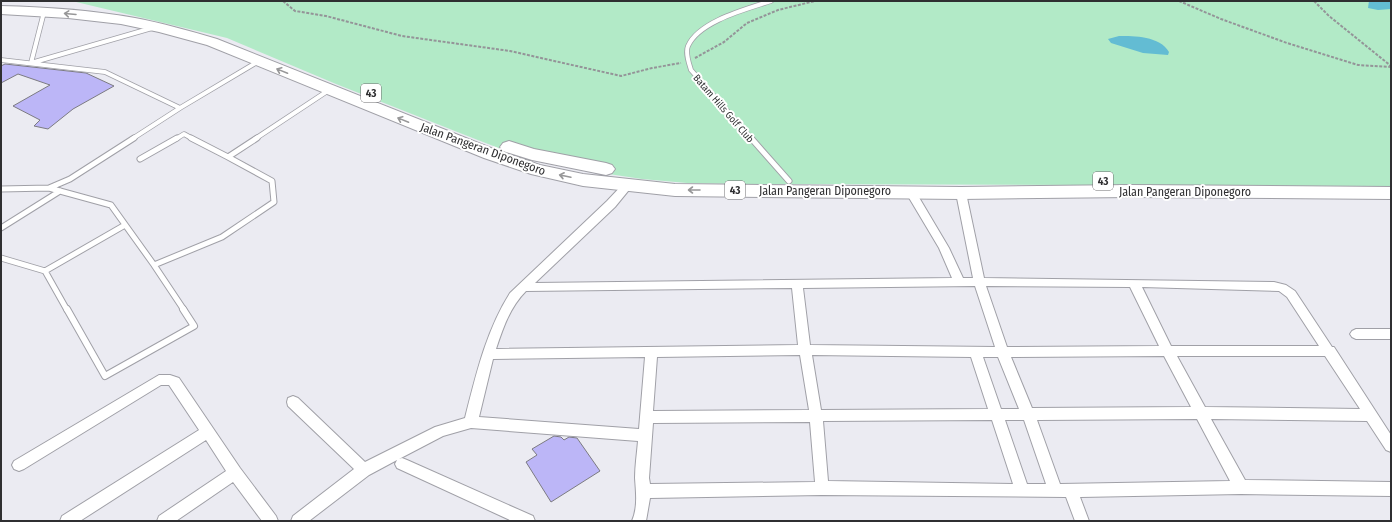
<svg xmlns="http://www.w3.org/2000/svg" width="1392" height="522" font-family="'Fira Sans Condensed',sans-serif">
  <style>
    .green { fill: #b2eac7 }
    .water { fill: #63bcd3 }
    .building { fill: #bcb6f7; stroke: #7c7b82 }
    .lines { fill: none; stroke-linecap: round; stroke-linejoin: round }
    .lane-far2-casing { stroke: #a0a0a7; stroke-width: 5.5 }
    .lane-far1-casing { stroke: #a0a0a7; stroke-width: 7 }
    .lane-casing { stroke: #a0a0a7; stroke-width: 8 }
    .street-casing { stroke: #a0a0a7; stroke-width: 2 }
    .highway-casing { stroke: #a0a0a7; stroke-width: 2 }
    .path { stroke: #949498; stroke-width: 2; stroke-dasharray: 3 1.5; stroke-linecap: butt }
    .lane-far2 { stroke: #fff; stroke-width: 4 }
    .lane-far1 { stroke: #fff; stroke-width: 5 }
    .lane { stroke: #fff; stroke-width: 6 }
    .street { fill: #fff; fill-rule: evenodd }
    .highway { fill: #fff; fill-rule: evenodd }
    .oneway { stroke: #979798 }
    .labels { text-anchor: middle; stroke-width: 4; stroke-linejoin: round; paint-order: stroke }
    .far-street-label { font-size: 10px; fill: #2f2f31; stroke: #fff }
    .shield { fill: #fff; stroke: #6d6d6f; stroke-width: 1 }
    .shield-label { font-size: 11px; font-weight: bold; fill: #2f2f31 }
    .street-label { font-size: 12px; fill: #2f2f31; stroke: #fff }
  </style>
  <rect width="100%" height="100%" fill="#ebebf2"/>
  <!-- green -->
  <path class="green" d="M72,1H1391V186L739,184L687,183L642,179L582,170L542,161L501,149L465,135L336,84L227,38Z"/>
  <!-- water -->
  <path class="water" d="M1369,1H1391V9L1378,10L1368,8Z
    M1119,36C1134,36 1160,36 1169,52L1168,55L1143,53L1111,43L1108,39Z"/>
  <!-- building -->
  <path class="building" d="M5,64L86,73L114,86L73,109L48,129L34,126L40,120L13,106L50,85L18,74L1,83V66Z
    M554,436L561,437L564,440L569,437L577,438L600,471L551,502L526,462L537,455L532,449Z"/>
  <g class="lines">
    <!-- lane-far2 casing -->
    <g class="lane-far2-casing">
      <path id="lane-far2" d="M44,12L31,63L152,28
        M1,60L105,72L180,108L259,61
        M132,139L180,108
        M176,139L184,134L193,139
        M255,139L329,90
        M752,139L691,70C689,63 685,53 688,46C699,21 747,9 771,1"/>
    </g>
    <!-- lane-far1 casing -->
    <g class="lane-far1-casing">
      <path id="lane-far1" d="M191,138L228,157L257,138
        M751,138L789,181
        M140,159L177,138
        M49,188L111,205L154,265L184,310
        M1,189L49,188L70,179L134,138
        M1,228L60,191
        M1,258L45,271L67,310
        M154,265L222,237L274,202L272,181L228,157
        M45,271L125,225"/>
    </g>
    <!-- lane casing -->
    <g class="lane-casing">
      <path id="lane" d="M67,309L105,376L194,326L183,309"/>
    </g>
    <!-- street casing -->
    <g class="street-casing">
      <path id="street" d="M628,182L633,185L615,207L535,283L952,278L939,248L905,191L910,188L914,189L949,248L963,278H973L956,193L961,190L966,193L984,278L1274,282L1286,285L1295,291L1332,347H1334L1391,435V452L1386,450L1367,421L1211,419L1245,480L1391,482V496L1241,494L1080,497L1089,521H1075L1066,497L822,495L650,498L646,521H632C638,507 636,493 635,478C635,466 637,453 638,441L471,428L443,436L399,459L402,458L407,460L533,516L535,521H512L397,468L395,464L397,460L369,475L309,521H291L293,516L354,469L288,406L287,402L288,398L293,396L298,398L365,462L435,427L465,418C476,375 486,331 510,293L607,201L624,183ZM975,286L995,347L810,345L803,288ZM986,286L1130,287L1159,346L1007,347ZM1142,287L1279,291L1287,297L1319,346H1171ZM792,288L798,345L496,349C503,328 510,307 526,291ZM800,355L809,410L653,411L657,357ZM812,355L971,357L988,409L821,410ZM1164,356L1191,407L1032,408L1011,357ZM1177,356H1325L1360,409L1205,407ZM645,357L639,429L479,417L493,359ZM983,357H998L1019,409H1001ZM1197,419L1230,481L1060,484L1037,420ZM992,420L1013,484L828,481L823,421ZM1005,420H1024L1046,484H1027ZM810,422L815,482L650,484L649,478L653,423Z
        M1356,329H1391V339H1356L1352,337L1350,334L1352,331Z
        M159,375H170L179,378L240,468L276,516L278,521H262L233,482L176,521H157L159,516L226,471L206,440L80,521H60L62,516L199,430L169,385H161L24,469L19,471L14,469L12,465L14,461Z"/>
    </g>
    <!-- highway casing -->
    <g class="highway-casing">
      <path id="highway" d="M1,6C46,7 91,10 135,18C162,23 190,31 217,39L496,150L540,165L583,174L675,184L961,187L1131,185L1391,187V199L1131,197L961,199L675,196L583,186L531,174L484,158L207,45L159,32L121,24L68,18L1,14Z
        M509,141L534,149L606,163L612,165L615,169L612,173L606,175L532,160L503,151L500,147L503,143Z"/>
    </g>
    <!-- path -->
    <path class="path" d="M283,1L295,11L326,16L402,36L510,51L621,76L652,68L681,63
      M1179,1L1221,19L1287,43L1358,65L1391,67
      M1314,1L1329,16L1391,66
      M695,58L724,42L747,23L778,10L815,1"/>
    <!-- lane-far2 -->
    <use href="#lane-far2" class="lane-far2"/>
    <!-- lane-far1 -->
    <use href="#lane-far1" class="lane-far1"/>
    <!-- lane -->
    <use href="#lane" class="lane"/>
    <!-- street -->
    <use href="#street" class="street"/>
    <!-- highway -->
    <use href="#highway" class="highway"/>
  </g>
  <!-- one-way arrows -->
  <defs><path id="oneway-shaft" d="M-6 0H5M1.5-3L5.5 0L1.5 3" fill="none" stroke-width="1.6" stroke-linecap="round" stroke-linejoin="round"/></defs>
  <g class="oneway">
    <use href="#oneway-shaft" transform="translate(70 14) rotate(-175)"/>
    <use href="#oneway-shaft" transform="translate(282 71) rotate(-158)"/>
    <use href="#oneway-shaft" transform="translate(403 120) rotate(-158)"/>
    <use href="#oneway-shaft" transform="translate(565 176) rotate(-168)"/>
    <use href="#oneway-shaft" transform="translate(694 190) rotate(-180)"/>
  </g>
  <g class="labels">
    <!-- far-street labels -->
    <g class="far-street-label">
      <text transform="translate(724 108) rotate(49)" y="4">Batam Hills Golf Club</text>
    </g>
    <!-- shield labels -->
    <g class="shield">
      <rect x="361" y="84" width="20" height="18" rx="3"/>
      <rect x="1093" y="172" width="20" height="18" rx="3"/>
      <rect x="725" y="181" width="20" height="18" rx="3"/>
    </g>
    <g class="shield-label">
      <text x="371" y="97">43</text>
      <text x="1103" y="185">43</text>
      <text x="735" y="194">43</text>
    </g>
    <!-- street labels -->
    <g class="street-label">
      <text transform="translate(483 149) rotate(20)" y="4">Jalan Pangeran Diponegoro</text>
      <text x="825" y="195">Jalan Pangeran Diponegoro</text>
      <text x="1185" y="196">Jalan Pangeran Diponegoro</text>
    </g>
  </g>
  <!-- border -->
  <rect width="1392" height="522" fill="none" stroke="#2f2f31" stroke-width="4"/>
</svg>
